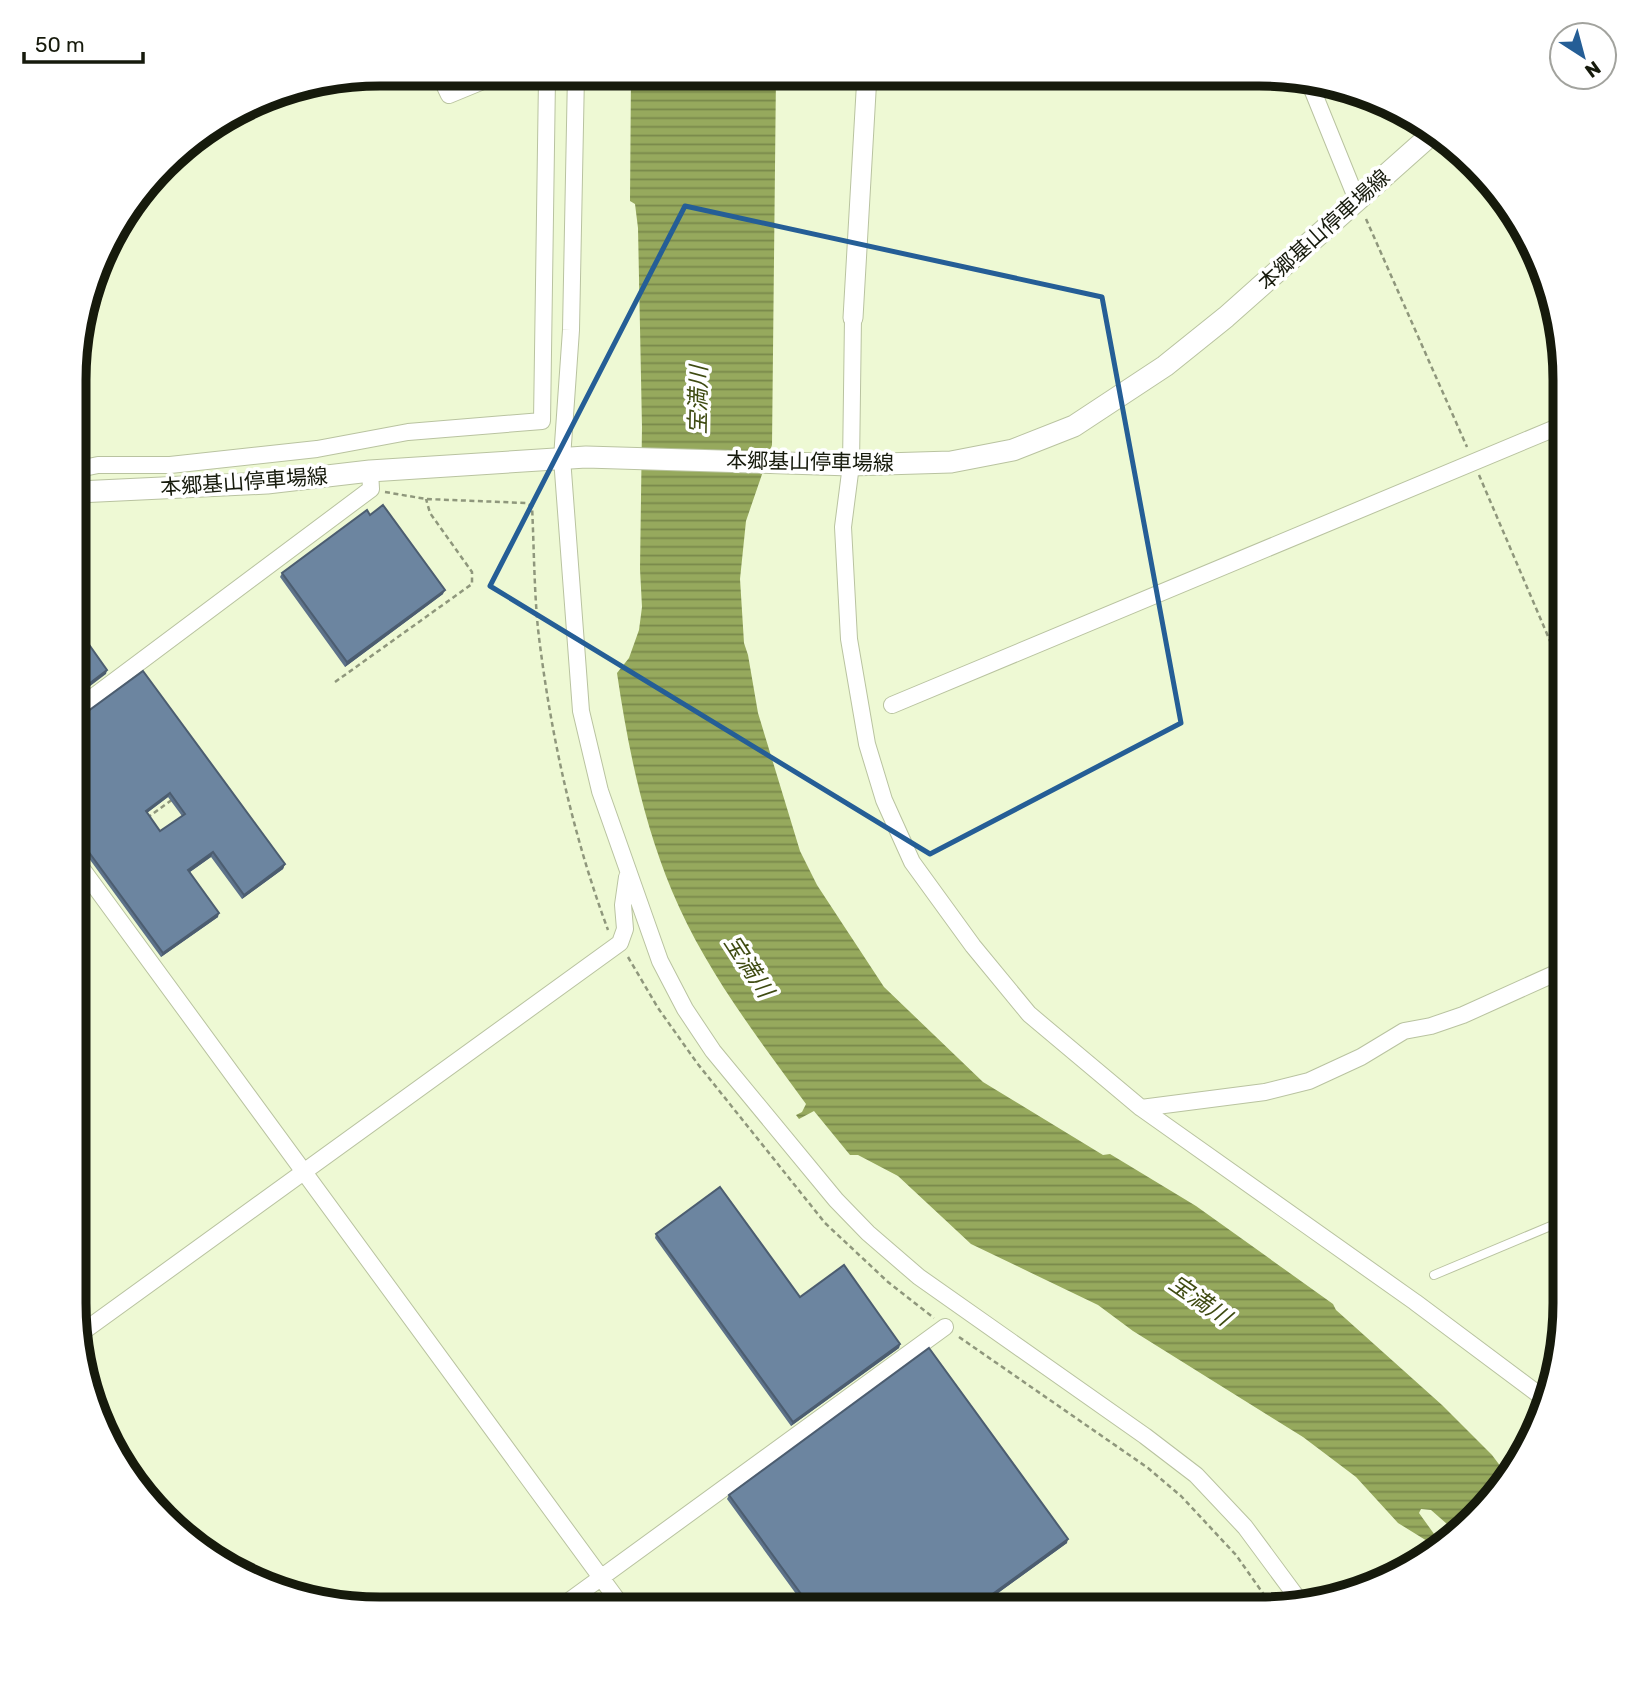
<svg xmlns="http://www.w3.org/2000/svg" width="1639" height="1683" font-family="Rubik,'Noto Sans JP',sans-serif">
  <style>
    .water { fill: url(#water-rules) }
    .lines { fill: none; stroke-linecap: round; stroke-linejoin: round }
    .service-casing { stroke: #b9c3a0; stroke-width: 10 }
    .minor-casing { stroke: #b9c3a0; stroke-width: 18 }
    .tertiary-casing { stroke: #b9c3a0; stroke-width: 21 }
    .secondary-casing { stroke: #b9c3a0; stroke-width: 23 }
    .path { stroke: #8f977c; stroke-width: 2.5; stroke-dasharray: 5 3.5; stroke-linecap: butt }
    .service { stroke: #fff; stroke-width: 8 }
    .minor { stroke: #fff; stroke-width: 16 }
    .tertiary { stroke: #fff; stroke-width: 19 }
    .secondary { stroke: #fff; stroke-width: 21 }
    .wall { fill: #5d728a; fill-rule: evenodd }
    .shaded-wall { fill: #4c5d70 }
    .building { fill: #6c85a0; stroke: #4c5d70; stroke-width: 2; fill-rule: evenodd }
    .marked { fill: none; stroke: #255e96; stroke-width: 5; stroke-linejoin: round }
    .labels { text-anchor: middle; stroke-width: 7; stroke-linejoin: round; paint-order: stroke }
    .street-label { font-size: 21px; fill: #161a0c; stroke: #fff }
    .water-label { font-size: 23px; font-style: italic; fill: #3f4b12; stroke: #fff }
    .rim { fill: none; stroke: #161a0c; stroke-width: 9 }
  </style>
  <defs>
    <pattern id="water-rules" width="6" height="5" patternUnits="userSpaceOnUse" patternTransform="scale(1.75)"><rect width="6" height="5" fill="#96a95d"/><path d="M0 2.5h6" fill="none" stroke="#79894b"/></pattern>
  </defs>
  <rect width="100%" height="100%" fill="#eef9d4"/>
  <!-- water -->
  <path class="water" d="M631,74L776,75L772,445L746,521L740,579L744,643L748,655L758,713L800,851L817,885L884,987L983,1082L1103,1155L1110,1154L1196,1206L1333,1304L1336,1310L1442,1405L1492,1455L1507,1475L1455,1531L1431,1510L1421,1509L1419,1513L1442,1545L1436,1551L1432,1544L1398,1523L1356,1477L1303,1437L1133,1331L1098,1305L971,1244L898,1176L858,1155H850L814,1111L799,1119L796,1115L802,1112L806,1104C757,1037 704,968 672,891C643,821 628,748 617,673L629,658L639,630L642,607L640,569L642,427L638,228L635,204L630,201Z"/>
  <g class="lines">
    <!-- service casing -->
    <g class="service-casing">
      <path id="service" d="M1434,1275L1565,1220"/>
    </g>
    <!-- minor casing -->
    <g class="minor-casing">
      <path id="minor" d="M439,74L449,95L500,74
        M576,74L571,330L562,458L581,711L600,791L660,961L685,1009L713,1051L836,1200L868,1233L919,1277L1145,1436L1196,1475L1245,1527L1302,1604
        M1308,79L1357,200
        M853,318L851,465L843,527L849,639L867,744L884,800L912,862L973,946L1029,1014L1141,1108L1415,1302L1542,1397
        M79,469L98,465H170L317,449L408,432L542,421L547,78L544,74
        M892,705L1565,424
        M77,709L371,489L370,471
        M77,862L624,1609
        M1141,1108L1265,1092L1309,1081L1361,1057L1404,1031L1431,1026L1463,1015L1565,969
        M77,1336L620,943L625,929L623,905L627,877
        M558,1609L945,1327"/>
    </g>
    <!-- tertiary casing -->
    <g class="tertiary-casing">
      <path id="tertiary" d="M853,318L867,75"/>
    </g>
    <!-- secondary casing -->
    <g class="secondary-casing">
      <path id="secondary" d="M78,492L267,483L370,471L586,457L851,465L951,462L1013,450L1074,426L1165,366L1226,317L1433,133"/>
    </g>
    <!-- path -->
    <path class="path" d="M1366,219L1467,447
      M1479,475L1565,676
      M385,492L426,499L526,503L532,506C534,546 534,588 538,629C550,731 572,833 608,930
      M335,682L472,584V572L430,513L426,499
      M147,818L173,799
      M628,957L658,1008L697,1063L825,1223L888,1282L934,1318
      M959,1337L1148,1468L1181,1496L1236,1555L1274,1609"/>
    <!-- service -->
    <use href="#service" class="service"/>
    <!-- minor -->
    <use href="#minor" class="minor"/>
    <!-- tertiary -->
    <use href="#tertiary" class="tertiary"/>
    <!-- secondary -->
    <use href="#secondary" class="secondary"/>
  </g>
  <!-- wall -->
  <path class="wall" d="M282,573L443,594L345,667L280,577Z
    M77,714L285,864L283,869L242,899L211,857L190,872L218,917L161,957L77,842ZM168,797L182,816L160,831L147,813Z
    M656,1234L800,1297L900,1344L899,1348L791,1426L655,1238Z
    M729,1495L1067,1543L976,1609H807L727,1499Z"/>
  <!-- shaded-wall -->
  <path class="shaded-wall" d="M445,590L443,594L345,667L347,662Z
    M107,670L106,674L77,696V693Z
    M170,793L168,797L144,815L146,811Z
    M213,852L211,857L187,874L188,870Z
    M285,864L283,869L242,899L244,895Z
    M219,913L218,917L161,957L163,953Z
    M900,1344L899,1348L791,1426L793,1422Z
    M1068,1539L1067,1543L976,1609H972Z"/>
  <!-- building -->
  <path class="building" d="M383,505L445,590L347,662L282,573L367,510L370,515Z
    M78,629L107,670L77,693Z
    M143,671L285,864L244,895L213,852L188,870L219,913L163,953L77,836V714L79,715L84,714ZM170,793L185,814L160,831L146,811Z
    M720,1187L800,1297L844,1265L900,1344L793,1422L656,1234Z
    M929,1348L1068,1539L972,1609H812L729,1495Z"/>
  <!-- marked area -->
  <path class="marked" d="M685,206L1102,297L1181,723L930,854L490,586Z"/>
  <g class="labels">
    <!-- street labels -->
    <g class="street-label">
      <text transform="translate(1324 230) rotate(-42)" y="7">本郷基山停車場線</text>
      <text transform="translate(810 462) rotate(1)" y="7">本郷基山停車場線</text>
      <text transform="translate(244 482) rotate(-4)" y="7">本郷基山停車場線</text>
    </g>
    <!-- water labels -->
    <g class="water-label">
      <text transform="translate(698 400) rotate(-89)" y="8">宝満川</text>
      <text transform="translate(749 966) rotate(57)" y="8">宝満川</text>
      <text transform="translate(1200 1300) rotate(35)" y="8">宝満川</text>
    </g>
  </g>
  <!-- crop -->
  <path d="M0 0H1639V1683H0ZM380 86H1259A294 294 0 0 1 1553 380V1303A294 294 0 0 1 1259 1597H380A294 294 0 0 1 86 1303V380A294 294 0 0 1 380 86Z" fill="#fff" fill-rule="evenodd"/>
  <path class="rim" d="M380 86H1259A294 294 0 0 1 1553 380V1303A294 294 0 0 1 1259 1597H380A294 294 0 0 1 86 1303V380A294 294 0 0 1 380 86Z"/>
  <!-- north arrow -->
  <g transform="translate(1583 56) rotate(144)"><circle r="33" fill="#ffffff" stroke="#a2a39e" stroke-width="2"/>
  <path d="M0-5L12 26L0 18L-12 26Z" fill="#255e96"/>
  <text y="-10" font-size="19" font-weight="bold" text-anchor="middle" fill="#161a0c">N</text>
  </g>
  <!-- scale -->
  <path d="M24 52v10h119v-10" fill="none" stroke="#161a0c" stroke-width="3.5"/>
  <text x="35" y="52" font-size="21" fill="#161a0c" stroke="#ffffff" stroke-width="5" paint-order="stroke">50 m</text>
</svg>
